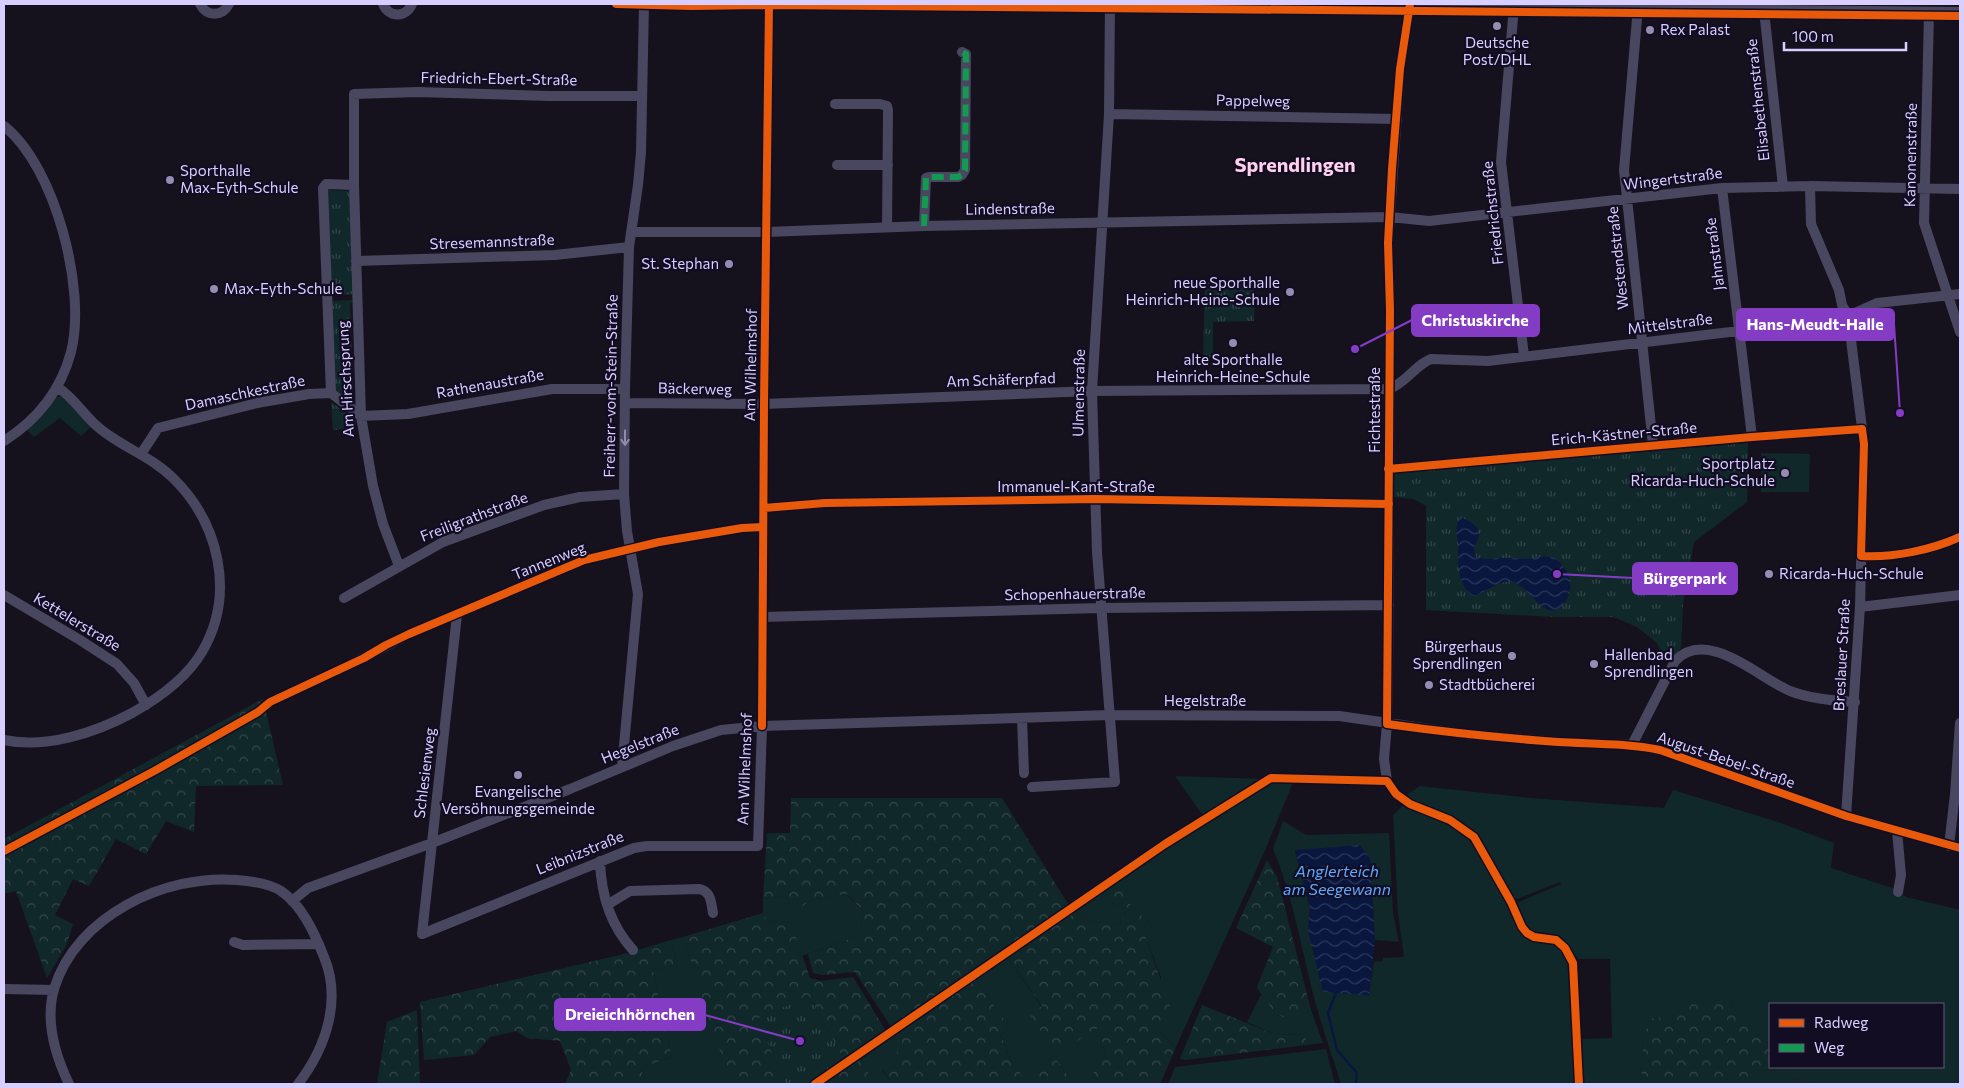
<svg xmlns="http://www.w3.org/2000/svg" width="1964" height="1088" font-family="Commissioner,sans-serif">
  <style>
    .green { fill: #11282b }
    .forest { fill: url(#forest-crowns) }
    .park { fill: url(#park-tufts) }
    .water { fill: url(#water-waves) }
    .lines { fill: none; stroke-linecap: round; stroke-linejoin: round }
    .stream { stroke: #09173e; stroke-width: 2.5 }
    .minor { stroke: #49465f; stroke-width: 10 }
    .quiet { stroke: #139951; stroke-width: 6; stroke-dasharray: 12 6; stroke-linecap: butt }
    .cycleway-casing { stroke: #120d23; stroke-width: 11 }
    .cycleway { stroke: #e8590c; stroke-width: 8 }
    .oneway { stroke: #908aaf }
    .poi-dot { fill: #948db0; stroke: #120d23; stroke-width: 2 }
    .labels { text-anchor: middle; stroke-width: 4.5; stroke-linejoin: round; paint-order: stroke }
    .poi-label { font-size: 15px; fill: #d8cfff; stroke: #120d23; text-anchor: start }
    .street-label { font-size: 15px; fill: #d8cfff; stroke: #120d23 }
    .water-label { font-size: 16px; font-style: italic; fill: #5da8ff; stroke: #120d23 }
    .district-label { font-size: 20px; font-weight: bold; fill: #ffd1eb; stroke: #120d23 }
    .leader { fill: none; stroke: #843cc5; stroke-width: 2 }
    .callout-dot { fill: #843cc5; stroke: #120d23; stroke-width: 2 }
    .callout { fill: #843cc5; stroke: #843cc5; stroke-width: 2 }
    .callout-label { font-size: 16px; text-anchor: middle; font-weight: bold; fill: #fff }
  </style>
  <defs>
    <pattern id="forest-crowns" width="20" height="18" patternUnits="userSpaceOnUse" patternTransform="scale(1.25)"><rect width="20" height="18" fill="#11282b"/><path d="M2 6a3 3 0 1 1 6 0M12 15a3 3 0 1 1 6 0" fill="none" stroke="#33464b"/></pattern>
    <pattern id="park-tufts" width="24" height="20" patternUnits="userSpaceOnUse" patternTransform="scale(1.25)"><rect width="24" height="20" fill="#11282b"/><path d="M3 7l-1-3M5 7V3M7 7l1-3M15 17l-1-3M17 17v-4M19 17l1-3" fill="none" stroke="#33464b"/></pattern>
    <pattern id="water-waves" width="16" height="10" patternUnits="userSpaceOnUse" patternTransform="scale(1.25)"><rect width="16" height="10" fill="#09173e"/><path d="M0 5q4-4 8 0t8 0" fill="none" stroke="#2c385b"/></pattern>
  </defs>
  <rect width="100%" height="100%" fill="#15121e"/>
  <!-- green -->
  <path class="green" d="M61,396L66,398L91,427L81,436L60,418L34,437L26,429L54,398Z
    M1761,453L1810,454L1809,492H1761Z
    M1175,776L1265,779L1204,817Z
    M1272,780H1294L1266,848L1176,1047L1158,1031L1161,977L1146,938L1152,926L1129,903L1105,900L1126,909L1120,925L1093,922L1073,911L1148,859Z
    M1420,786L1530,798L1664,808L1673,790L1778,822L1834,843L1831,868L1895,889L1906,897L1960,910V1084H1831L1814,1083L1779,1075V1084H1760V1071L1777,1070L1779,1067H1943V1004H1770V1046L1736,1011L1726,996C1695,1005 1669,1022 1643,1039L1641,1084H1583L1581,1039L1612,1038L1610,959H1578C1570,947 1565,938 1549,936C1544,935 1537,936 1533,934C1522,930 1518,914 1514,904L1561,884L1560,882L1512,901L1477,836L1451,817L1422,806L1407,795Z
    M1403,805L1448,824L1472,840L1507,903L1520,931L1527,938L1552,944L1562,950L1570,962L1577,1084H1341C1333,1058 1324,1033 1317,1008C1302,954 1295,902 1273,849L1283,821L1306,835L1389,833L1393,914L1399,942L1375,940L1370,858L1295,851L1310,908L1308,931L1369,995L1374,962L1383,961V958L1404,957L1398,913L1393,815Z
    M846,894L863,911L860,935L802,956L791,923L767,921L763,913V899L786,895L792,913L811,900Z
    M683,937L731,1084H645L641,1068L672,1057L653,970L677,964L671,940Z
    M1007,957L1042,1007L1030,1016L1098,1027L1105,1052L1093,1074L1100,1084H1074L1054,1056L1023,1078L1005,1050L1008,1048L1000,1036L1009,1027L975,978Z
    M1261,995L1270,1003L1274,1014L1293,1020L1311,1010L1323,1043L1306,1045L1305,1035L1274,1034L1247,1022Z
    M894,1036L900,1061L882,1070L893,1084H876L859,1059Z
    M1326,1049L1335,1084H1168L1175,1067Z"/>
  <!-- forest -->
  <path class="forest" d="M263,699L283,785L196,786L194,832L166,821L146,854L116,839L89,886L73,879L55,915L73,924L67,944L47,978L16,891L4,894V839Z
    M791,798H1002L1070,907L892,1028L855,972L822,975L813,973L808,954L860,935L863,911L847,894L811,900L792,914L786,895L763,899L767,833H790Z
    M1267,860L1277,877L1311,1010L1293,1020L1274,1014C1270,1003 1262,998 1257,987L1273,947L1236,928Z
    M1119,885L1128,888L1129,903L1152,926L1146,938L1172,1011V1021L1158,1031L1176,1047L1160,1084H1100L1093,1074L1105,1052L1098,1028L1056,1054L1030,1015L1042,1006L1007,957L1073,911L1093,922L1120,925L1126,909L1105,900Z
    M763,913L767,921L791,923L810,978L821,981L853,977L887,1033L845,1062L809,996L757,1019L786,1084H731L709,1019L683,937Z
    M671,940L677,964L653,970L672,1057L641,1068L645,1084H565L571,1070L560,1041L527,1038L516,1031L490,1037L474,1055L424,1060L420,1002L628,953Z
    M975,978L1009,1027L1000,1036L1008,1048L1005,1051L1023,1077L1054,1056L1074,1084H893L882,1069L899,1061L894,1036Z
    M1726,996L1736,1011L1770,1046V1067H1779L1778,1070L1760,1071V1084H1641L1643,1039L1650,1019L1679,1015L1680,1004L1711,1000Z
    M1202,1005L1274,1034L1306,1035V1045L1185,1060L1180,1059Z
    M417,1010L420,1084H377L387,1022Z
    M859,1059L876,1084H821Z
    M1779,1075L1814,1083L1831,1084H1779Z"/>
  <!-- park -->
  <path class="park" d="M326,190L350,191L353,294L331,296Z
    M1205,282L1255,285L1254,321L1213,322V358H1203Z
    M353,300V302L350,304L353,397L356,406L334,389L331,301Z
    M331,402L356,420V428L333,430Z
    M1748,443L1747,502L1694,542L1683,605L1681,648L1670,661L1662,653L1656,642L1637,627L1614,617H1554L1426,610V506L1414,499L1394,497V473Z
    M809,996L845,1062L810,1084H786L757,1019Z"/>
  <!-- water -->
  <path class="water" d="M1461,517C1477,525 1485,530 1474,547L1476,557C1489,561 1501,557 1514,558C1518,558 1521,559 1525,559C1541,558 1551,551 1563,566C1568,572 1571,581 1570,588C1570,594 1567,600 1563,605C1547,625 1528,586 1514,582C1501,579 1486,592 1474,596C1456,586 1458,561 1458,544C1457,535 1454,524 1461,517Z
    M1360,845L1370,858L1375,940L1369,995L1323,992L1308,931L1310,908L1295,850Z"/>
  <g class="lines">
    <!-- stream -->
    <path class="stream" d="M1336,993L1328,1013L1337,1050L1357,1073L1356,1084"/>
    <!-- minor -->
    <path class="minor" d="M200,4C207,17 222,17 229,4
      M383,4C389,18 406,18 412,4
      M1249,4L1960,12
      M1514,6L1501,162L1524,356
      M1638,7L1624,170L1653,445
      M1764,10L1783,187
      M1929,12L1924,223L1960,332
      M835,104H880L887,106L888,110L887,227
      M1109,114L1397,119
      M4,126C55,166 87,290 71,352C61,390 37,420 4,441
      M837,165H888
      M1810,186L1811,224L1839,290L1842,305L1848,316L1864,444L1860,607L1846,816
      M1722,188L1752,437
      M924,226L926,178L929,177H958L962,175L965,170L966,54L962,52
      M631,232H767L924,226L1390,217L1429,221L1722,188L1810,186L1960,189
      M356,261L555,255L629,247
      M331,393L323,188L326,184L354,185
      M625,403L764,404L1092,391L1389,389C1406,383 1415,365 1431,359L1488,361L1830,320L1848,316L1877,303L1960,294
      M361,416L408,414L552,389H625
      M141,454L158,428L257,403L309,394L331,393L361,416
      M1388,469L1752,437L1862,429
      M764,508L825,503L1095,499L1389,504
      M399,566L383,524L373,486L361,416L354,185V94L418,92L549,96H642
      M4,595L80,640L117,664L134,683L146,705
      M344,598L443,542L544,505L580,497L624,494
      M1860,607L1960,595
      M457,615L422,934L634,848L647,846H758L762,726L764,404L769,4
      M762,617L1101,608L1389,605
      M357,661L409,634L584,560L659,542L742,528L763,527
      M1022,718L1024,773
      M4,740C45,749 95,733 132,713C159,698 186,679 202,652C236,594 219,523 173,478C151,456 121,447 98,427C83,415 74,397 57,387
      M1632,745L1675,661C1707,627 1759,678 1790,691C1811,699 1833,701 1855,702
      M622,767L638,594L627,531L624,494L625,389L629,247L638,185L641,152L644,4
      M1387,781L1384,759L1387,724L1388,676L1390,310L1388,243L1400,69L1410,4
      M1032,787L1115,782L1097,552L1092,391L1109,114L1110,4
      M1897,831L1901,875L1898,892
      M1949,846L1955,794L1960,723
      M600,861C601,894 610,925 633,950
      M292,901L308,888L432,843L570,789L673,746L721,730L762,726L1109,715L1339,716L1465,734L1559,742L1632,745L1660,750L1846,816L1960,848
      M607,905L630,891L699,889C711,891 711,902 713,913
      M234,942L243,945L319,944
      M4,989L54,990
      M69,1084C55,1055 45,1021 54,989C76,916 165,874 237,880C250,881 269,883 281,891C302,905 315,934 324,957C342,1000 326,1048 298,1084"/>
    <!-- quiet -->
    <path class="quiet" d="M924,226L926,178L929,177H958L962,175L965,170L966,54L962,52"/>
    <!-- cycleway casing -->
    <g class="cycleway-casing">
      <path id="cycleway" d="M616,4L691,6L770,5L1960,16
        M1410,4L1400,69L1392,169L1388,243L1390,310L1387,724C1444,732 1501,738 1558,742C1592,744 1626,743 1660,750L1846,816L1960,848
        M1388,469L1752,437L1862,429L1864,444L1861,556C1893,558 1931,550 1960,537
        M764,508L825,503L1095,499L1389,504
        M762,726L764,404L769,4
        M4,851L156,770L258,712L270,702L364,658L386,645L409,634L584,560L659,542L742,528L763,527
        M815,1084L1165,844L1271,778L1387,781L1396,794L1410,804L1450,820L1474,837L1511,902L1522,927L1527,933L1534,937L1556,940L1565,948L1573,963L1579,1084"/>
    </g>
    <!-- cycleway -->
    <use href="#cycleway" class="cycleway"/>
  </g>
  <!-- one-way arrows -->
  <defs><path id="oneway-shaft" d="M-6 0H5M1.5-3L5.5 0L1.5 3" fill="none" stroke-width="1.6" stroke-linecap="round" stroke-linejoin="round" transform="scale(1.25)"/></defs>
  <use class="oneway" href="#oneway-shaft" transform="translate(625 438) rotate(90)"/>
  <!-- markers -->
  <g class="poi-dot">
    <circle cx="1497" cy="26" r="5"/>
    <circle cx="1650" cy="30" r="5"/>
    <circle cx="170" cy="180" r="5"/>
    <circle cx="729" cy="264" r="5"/>
    <circle cx="214" cy="289" r="5"/>
    <circle cx="1290" cy="292" r="5"/>
    <circle cx="1233" cy="343" r="5"/>
    <circle cx="1785" cy="473" r="5"/>
    <circle cx="1769" cy="574" r="5"/>
    <circle cx="1512" cy="656" r="5"/>
    <circle cx="1594" cy="664" r="5"/>
    <circle cx="1429" cy="685" r="5"/>
    <circle cx="518" cy="775" r="5"/>
  </g>
  <g class="labels">
    <!-- poi labels -->
    <g class="poi-label">
      <text x="1660" y="35">Rex Palast</text>
      <text x="1497" y="48" text-anchor="middle">Deutsche<tspan x="1497" dy="17">Post/DHL</tspan></text>
      <text x="180" y="176">Sporthalle<tspan x="180" dy="17">Max-Eyth-Schule</tspan></text>
      <text x="719" y="269" text-anchor="end">St. Stephan</text>
      <text x="1280" y="288" text-anchor="end">neue Sporthalle<tspan x="1280" dy="17">Heinrich-Heine-Schule</tspan></text>
      <text x="224" y="294">Max-Eyth-Schule</text>
      <text x="1233" y="365" text-anchor="middle">alte Sporthalle<tspan x="1233" dy="17">Heinrich-Heine-Schule</tspan></text>
      <text x="1775" y="469" text-anchor="end">Sportplatz<tspan x="1775" dy="17">Ricarda-Huch-Schule</tspan></text>
      <text x="1779" y="579">Ricarda-Huch-Schule</text>
      <text x="1502" y="652" text-anchor="end">Bürgerhaus<tspan x="1502" dy="17">Sprendlingen</tspan></text>
      <text x="1604" y="660">Hallenbad<tspan x="1604" dy="17">Sprendlingen</tspan></text>
      <text x="1439" y="690">Stadtbücherei</text>
      <text x="518" y="797" text-anchor="middle">Evangelische<tspan x="518" dy="17">Versöhnungsgemeinde</tspan></text>
    </g>
    <!-- street labels -->
    <g class="street-label">
      <text transform="translate(499 79) rotate(1)" y="5">Friedrich-Ebert-Straße</text>
      <text transform="translate(1758 100) rotate(-96)" y="5">Elisabethenstraße</text>
      <text transform="translate(1253 101) rotate(1)" y="5">Pappelweg</text>
      <text transform="translate(1911 155) rotate(-89)" y="5">Kanonenstraße</text>
      <text transform="translate(1673 179) rotate(-7)" y="5">Wingertstraße</text>
      <text transform="translate(1010 209) rotate(-1)" y="5">Lindenstraße</text>
      <text transform="translate(1493 213) rotate(-96)" y="5">Friedrichstraße</text>
      <text transform="translate(492 242) rotate(-2)" y="5">Stresemannstraße</text>
      <text transform="translate(1715 254) rotate(-97)" y="5">Jahnstraße</text>
      <text transform="translate(1618 258) rotate(-96)" y="5">Westendstraße</text>
      <text transform="translate(1670 324) rotate(-7)" y="5">Mittelstraße</text>
      <text transform="translate(751 365) rotate(-89)" y="5">Am Wilhelmshof</text>
      <text transform="translate(346 379) rotate(-93)" y="5">Am Hirschsprung</text>
      <text transform="translate(1001 380) rotate(-2)" y="5">Am Schäferpfad</text>
      <text transform="translate(490 384) rotate(-10)" y="5">Rathenaustraße</text>
      <text transform="translate(611 386) rotate(-89)" y="5">Freiherr-vom-Stein-Straße</text>
      <text transform="translate(695 389) rotate(1)" y="5">Bäckerweg</text>
      <text transform="translate(245 393) rotate(-12)" y="5">Damaschkestraße</text>
      <text transform="translate(1079 393) rotate(-89)" y="5">Ulmenstraße</text>
      <text transform="translate(1375 410) rotate(-90)" y="5">Fichtestraße</text>
      <text transform="translate(1624 434) rotate(-5)" y="5">Erich-Kästner-Straße</text>
      <text x="1076" y="492">Immanuel-Kant-Straße</text>
      <text transform="translate(474 517) rotate(-21)" y="5">Freiligrathstraße</text>
      <text transform="translate(549 561) rotate(-22)" y="5">Tannenweg</text>
      <text transform="translate(1075 594) rotate(-1)" y="5">Schopenhauerstraße</text>
      <text transform="translate(77 622) rotate(31)" y="5">Kettelerstraße</text>
      <text transform="translate(1842 655) rotate(-87)" y="5">Breslauer Straße</text>
      <text x="1205" y="706">Hegelstraße</text>
      <text transform="translate(640 744) rotate(-22)" y="5">Hegelstraße</text>
      <text transform="translate(1726 760) rotate(19)" y="5">August-Bebel-Straße</text>
      <text transform="translate(745 769) rotate(-88)" y="5">Am Wilhelmshof</text>
      <text transform="translate(425 773) rotate(-83)" y="5">Schlesienweg</text>
      <text transform="translate(580 853) rotate(-22)" y="5">Leibnizstraße</text>
    </g>
    <!-- water labels -->
    <g class="water-label">
      <text x="1337" y="877">Anglerteich<tspan x="1337" dy="18">am Seegewann</tspan></text>
    </g>
    <!-- district labels -->
    <g class="district-label">
      <text x="1295" y="172">Sprendlingen</text>
    </g>
  </g>
  <!-- callouts -->
  <path class="leader" d="M1355 349L1412 320M1900 413L1894 324M1557 574L1633 578M800 1041L705 1015"/>
  <g class="callout-dot">
    <circle cx="1355" cy="349" r="5"/>
    <circle cx="1900" cy="413" r="5"/>
    <circle cx="1557" cy="574" r="5"/>
    <circle cx="800" cy="1041" r="5"/>
  </g>
  <g class="callout">
    <rect x="1412" y="305" width="127" height="31" rx="5"/>
    <rect x="1737" y="309" width="157" height="31" rx="5"/>
    <rect x="1633" y="563" width="104" height="31" rx="5"/>
    <rect x="555" y="999" width="150" height="31" rx="5"/>
  </g>
  <g class="callout-label">
    <text x="1475" y="326">Christuskirche</text>
    <text x="1815" y="330">Hans-Meudt-Halle</text>
    <text x="1685" y="584">Bürgerpark</text>
    <text x="630" y="1020">Dreieichhörnchen</text>
  </g>
  <!-- border -->
  <rect width="1964" height="1088" fill="none" stroke="#d8cfff" stroke-width="10"/>
  <!-- legend -->
  <rect x="1769" y="1003" width="175" height="65" fill="#120d23" stroke="#615b7b"/>
  <rect x="1779" y="1019" width="25" height="8" fill="#e8590c" stroke="#615b7b"/>
  <text x="1814" y="1028" font-size="15" fill="#d8cfff">Radweg</text>
  <rect x="1779" y="1044" width="25" height="8" fill="#139951" stroke="#615b7b"/>
  <text x="1814" y="1053" font-size="15" fill="#d8cfff">Weg</text>
  <!-- scale -->
  <path d="M1784 42v8h122v-8" fill="none" stroke="#d8cfff" stroke-width="2.5"/>
  <text x="1792" y="42" font-size="15" fill="#d8cfff" stroke="#120d23" stroke-width="4" paint-order="stroke">100 m</text>
</svg>
